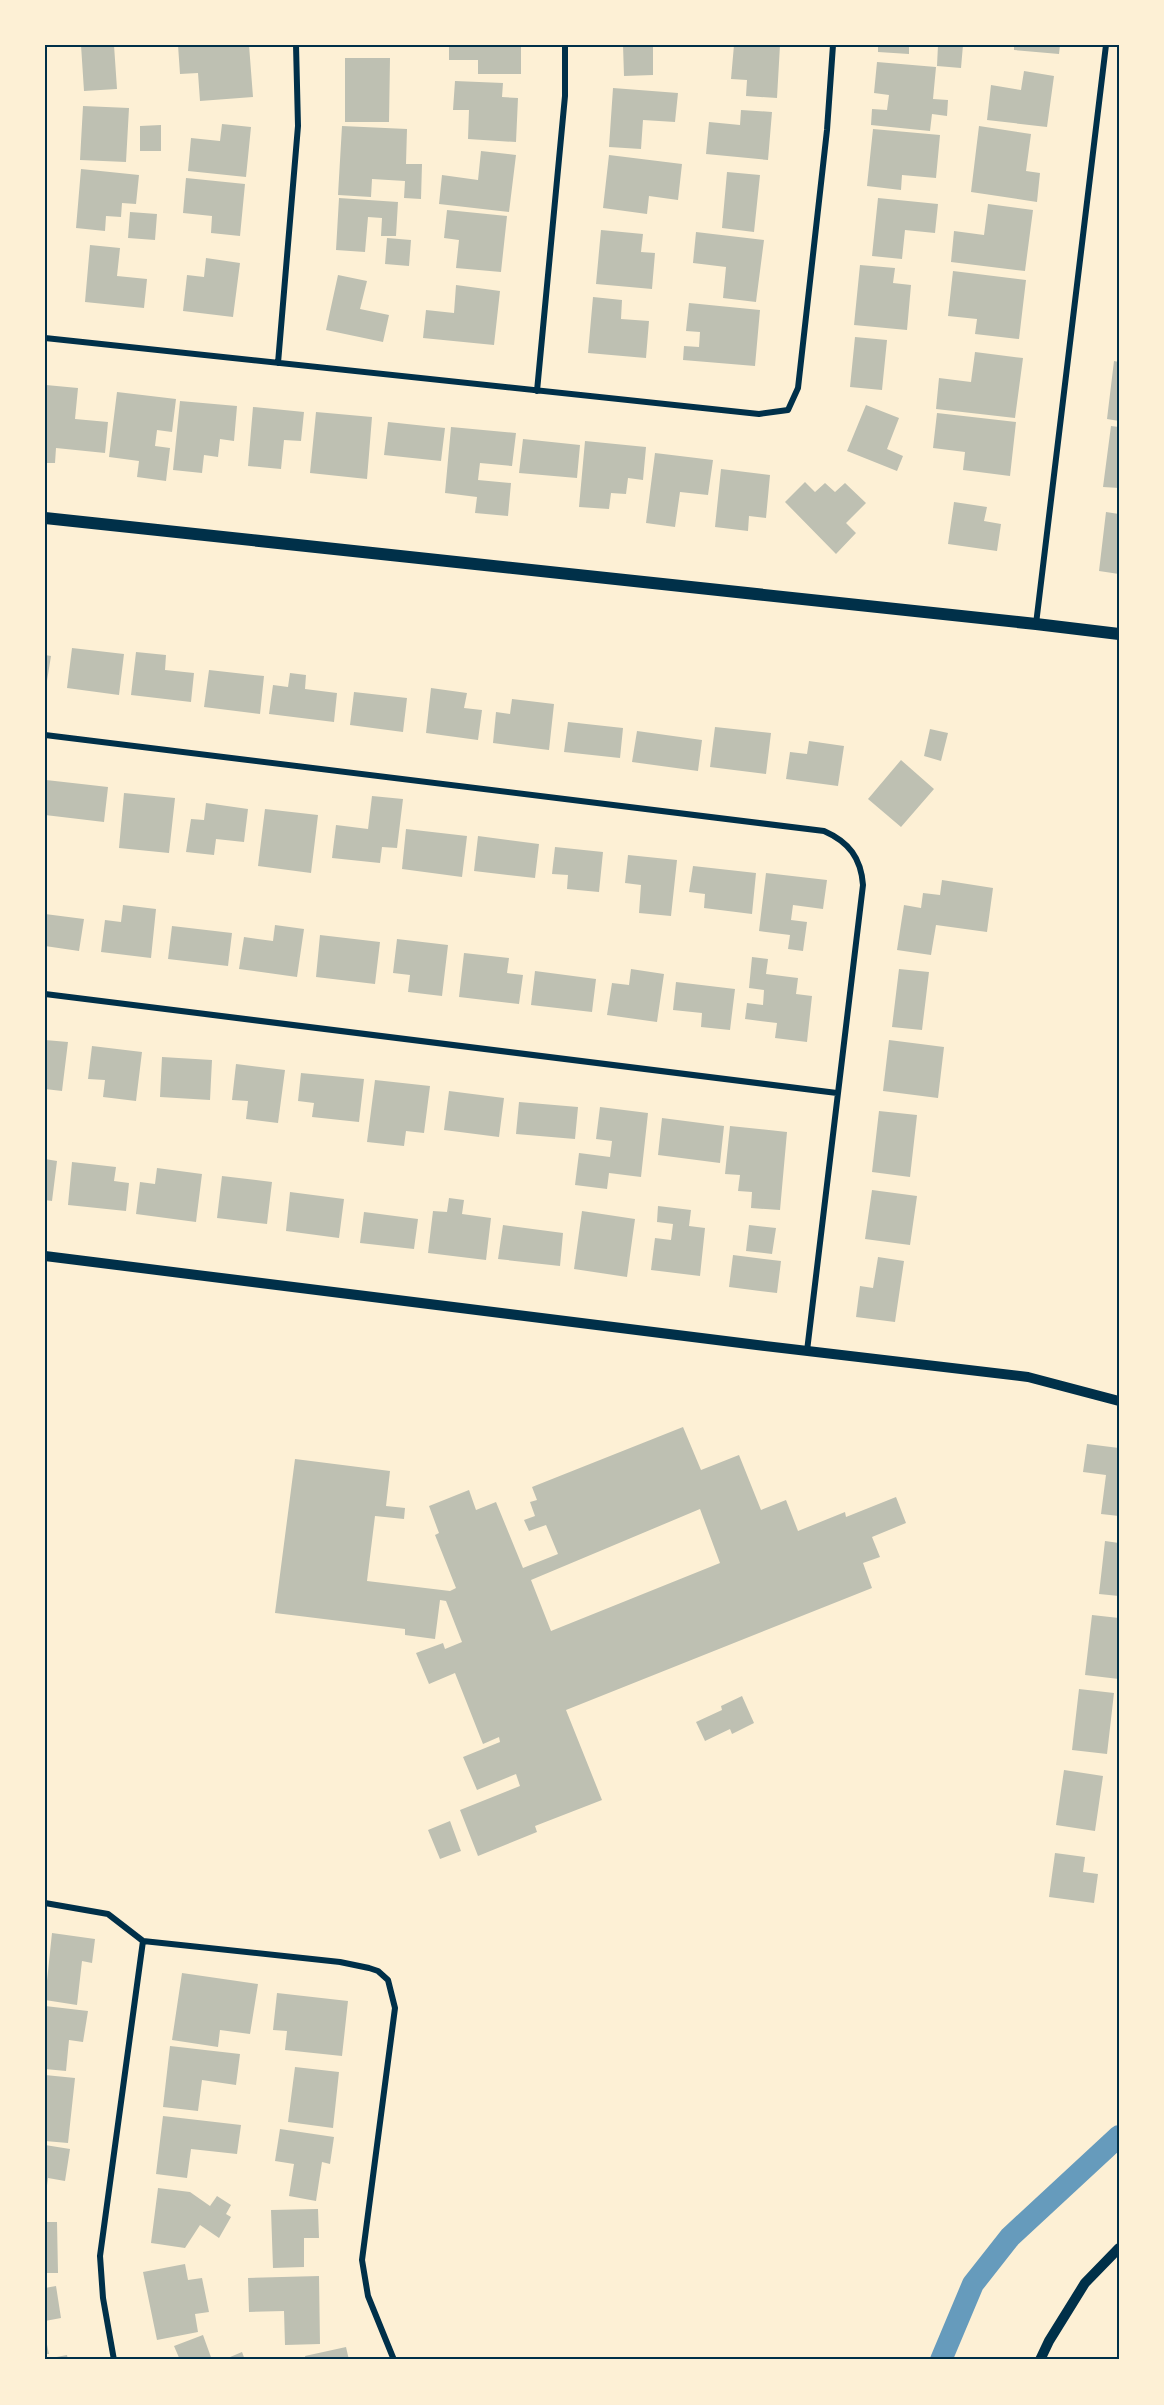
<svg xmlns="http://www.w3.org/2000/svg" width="1164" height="2405" font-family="'Fira Sans Condensed',sans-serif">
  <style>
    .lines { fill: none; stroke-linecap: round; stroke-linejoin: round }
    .canal { stroke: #669bbc; stroke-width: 22 }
    .building { fill: #bec0b2; fill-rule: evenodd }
    .minor { stroke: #003049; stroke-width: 6 }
    .tertiary { stroke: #003049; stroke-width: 10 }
    .secondary { stroke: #003049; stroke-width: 12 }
    .neatline { fill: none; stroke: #003049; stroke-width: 2 }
  </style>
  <rect width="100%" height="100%" fill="#fdf0d5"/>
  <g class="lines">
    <!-- canal -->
    <path class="canal" d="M941,2360L973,2284L1010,2237L1119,2136"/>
  </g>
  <!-- building -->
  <path class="building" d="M81,45H114L117,89L84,91Z
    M178,45H249L253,97L200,101L198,73L180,74Z
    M449,45H521V74H478V60H449Z
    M623,45H671V47H653V75L624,76Z
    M734,45H780L777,98L746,96L747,80L731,79Z
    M878,45H909V54L878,52Z
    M938,45H963L961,68L937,66Z
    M1014,45H1060L1059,54L1014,50Z
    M345,58H390L389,122H345Z
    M877,62L936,67L933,99L948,100L947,116L932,114L930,131L871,125L872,109L887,110L889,95L874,93Z
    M1024,71L1054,76L1047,127L987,120L991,85L1021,90Z
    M455,81L503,83L502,97L518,98L516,142L468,139L469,110H453Z
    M613,88L678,93L675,122L643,120L641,149L609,147Z
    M83,106L129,108L126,162L80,160Z
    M741,110L772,112L768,160L706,154L709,122L740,125Z
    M222,124L251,127L246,177L188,171L191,138L220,141Z
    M161,125V151H140V126Z
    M342,126L407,129L406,164H422L421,199L404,198L405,181L372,179L371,197L338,195Z
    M979,126L1031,134L1026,171L1040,173L1037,202L971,192Z
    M873,129L940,135L936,178L902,175L901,190L867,186Z
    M481,151L516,155L509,212L439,204L442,175L478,180Z
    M609,155L682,164L678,200L649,196L647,214L603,208Z
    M81,169L139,175L136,204L122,203L121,217L106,216L105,231L76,228Z
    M727,172L760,175L754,232L722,228Z
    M186,178L245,184L240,236L211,233L212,216L183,213Z
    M339,198L398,202L396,236H381L382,218L368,217L365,252L336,250Z
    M878,198L938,204L935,233L905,230L902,259L872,256Z
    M988,204L1033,210L1025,271L951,262L954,231L984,235Z
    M447,210L507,216L501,272L456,268L459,240L444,238Z
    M130,212L157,214L155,240L128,238Z
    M601,230L643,234L641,252L655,253L652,289L596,284Z
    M696,232L764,240L756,302L723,298L726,267L693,263Z
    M387,238L411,240L409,266L385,264Z
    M90,245L120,248L117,276L147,279L144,308L85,302Z
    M206,258L240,263L233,317L183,311L187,275L204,277Z
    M860,265L895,268L893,283L911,285L907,330L854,325Z
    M953,271L1026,280L1019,339L975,334L977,319L948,316Z
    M338,275L367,281L360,309L389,315L383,342L326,330Z
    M456,285L500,291L494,345L423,338L426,310L454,313Z
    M593,297L622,300L621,319L649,321L646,358L588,353Z
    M689,303L760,310L755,366L683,360L684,346L699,347L700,332L686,331Z
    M855,337L887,340L882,390L850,387Z
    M975,352L1023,358L1015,418L936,409L939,378L971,382Z
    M1114,361L1119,362V421L1107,419Z
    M46,385L78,388L75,419L108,422L105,453L56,448L55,463H45Z
    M117,392L176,399L172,432L157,430L155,446L170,448L166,481L137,477L139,461L109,457Z
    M180,401L237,406L234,441L220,439L218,457L204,455L202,473L173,470Z
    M866,405L899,418L887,449L903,456L897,471L847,451Z
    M253,407L304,412L301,441L284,440L281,469L248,466Z
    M316,412L372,417L367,479L310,473Z
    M937,413L1016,422L1010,476L963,470L965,452L933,448Z
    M388,422L445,428L441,461L384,455Z
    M1111,426L1119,427V488L1103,487Z
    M451,427L516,433L512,466L480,463L478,480L511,483L508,516L475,513L477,497L445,493Z
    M523,439L580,445L577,478L519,473Z
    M585,441L646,447L643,480L628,478L626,494L611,493L609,509L579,507Z
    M655,453L713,460L708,495L680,492L675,527L646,523Z
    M721,469L770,475L766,518L749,516L748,531L715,527Z
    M805,482L815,492L825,483L835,492L845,483L866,503L846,523L856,533L836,554L785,502Z
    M954,502L987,507L984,521L1001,524L997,551L948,544Z
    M1106,512L1119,514V574L1099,571Z
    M72,648L124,654L119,695L67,688Z
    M136,652L166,655L165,670L194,673L191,702L131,695Z
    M45,655L51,656L46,687H45Z
    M209,670L264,676L260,714L204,707Z
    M290,673L306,675L305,689L337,693L334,722L269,714L273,685L288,687Z
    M431,688L467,693L464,708L482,710L478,740L426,733Z
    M354,692L407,698L403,732L350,725Z
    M512,699L554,704L549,750L493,743L496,712L510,714Z
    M568,722L623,728L620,758L564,752Z
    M715,727L771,733L766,774L710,767Z
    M930,729L948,733L941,761L924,756Z
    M637,731L702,740L698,771L632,762Z
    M809,741L844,746L838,786L786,779L790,752L807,754Z
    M901,760L934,789L901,827L868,799Z
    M46,780L108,787L104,822L45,815Z
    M124,793L175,798L169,853L119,848Z
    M372,796L403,799L397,848L382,847L380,863L332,858L336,825L368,829Z
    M206,803L248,809L244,842L216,839L214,855L186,852L191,819L204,820Z
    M265,809L318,815L311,873L258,866Z
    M406,829L467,836L462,877L402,869Z
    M478,836L539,844L535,878L474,871Z
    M555,847L603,852L599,892L567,889L568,875L552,874Z
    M628,855L677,860L671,916L639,913L641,885L625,883Z
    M693,866L756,873L752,914L704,908L705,894L689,892Z
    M766,873L827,880L823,909L793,905L791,920L807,922L803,951L788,949L790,935L759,931Z
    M942,880L993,888L987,932L936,925L931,955L897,950L904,905L921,908L923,893L940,895Z
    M123,905L156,909L151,958L101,952L105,920L121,922Z
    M45,914L84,919L79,951L45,946Z
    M275,925L304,929L297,977L239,969L244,937L273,941Z
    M172,926L232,933L228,966L168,959Z
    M320,935L380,942L375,984L316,977Z
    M397,939L448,945L442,996L408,992L410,975L393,973Z
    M464,953L509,958L507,973L523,975L519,1004L459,997Z
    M752,957L768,959L766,974L798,978L796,994L812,996L807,1042L775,1038L777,1023L745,1019L747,1003L763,1005L764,990L749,988Z
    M631,969L664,974L657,1022L607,1015L612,983L629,985Z
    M899,969L929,972L922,1030L892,1027Z
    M535,971L596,979L592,1012L531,1005Z
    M676,982L735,989L730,1030L701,1027L702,1013L673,1010Z
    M45,1040L68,1042L62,1091L45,1089Z
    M889,1040L944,1047L938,1098L883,1091Z
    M92,1046L142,1052L136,1101L103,1097L105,1080L88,1079Z
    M162,1057L212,1060L210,1100L160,1097Z
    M236,1064L285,1070L278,1123L246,1119L248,1101L232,1100Z
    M301,1073L364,1079L359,1122L312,1117L314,1103L298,1101Z
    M375,1080L430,1086L424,1133L406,1131L404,1146L367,1142Z
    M449,1091L504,1098L499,1137L444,1130Z
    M519,1102L578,1107L575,1139L516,1134Z
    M600,1107L648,1113L641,1177L609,1173L607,1189L575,1185L579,1153L610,1157L612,1141L596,1139Z
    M879,1111L917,1115L910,1177L872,1172Z
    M662,1118L724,1126L720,1163L658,1155Z
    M730,1126L787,1132L780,1210L751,1208L752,1192L738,1191L740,1175L725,1174Z
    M45,1159L57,1161L52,1201L45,1200Z
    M72,1162L116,1167L114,1181L129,1183L126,1211L68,1205Z
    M157,1168L202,1174L196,1222L136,1214L140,1182L155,1184Z
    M222,1176L272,1182L267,1224L217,1218Z
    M872,1190L917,1196L910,1245L865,1239Z
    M290,1192L344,1199L339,1238L286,1231Z
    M449,1198L464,1200L462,1214L491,1218L486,1260L428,1253L433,1211L447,1212Z
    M658,1206L691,1210L689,1226L705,1228L700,1276L651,1270L655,1238L671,1240L673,1224L657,1222Z
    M582,1211L635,1219L627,1277L574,1269Z
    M364,1212L418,1219L414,1249L360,1243Z
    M503,1225L563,1233L560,1266L498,1259Z
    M749,1225L776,1228L772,1254L746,1251Z
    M733,1255L781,1261L777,1293L729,1287Z
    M878,1257L904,1261L895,1322L856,1317L860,1286L873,1288Z
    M683,1427L701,1470L739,1455L761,1510L786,1500L798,1531L845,1512L846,1517L896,1497L906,1523L872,1537L880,1557L863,1563L872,1588L566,1710L602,1800L535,1826L537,1832L478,1856L460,1810L520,1786L516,1774L477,1790L463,1757L500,1742L499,1737L483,1744L455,1673L429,1684L416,1653L443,1643L445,1649L462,1642L446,1601L440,1600L435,1639L405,1635V1629L275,1613L295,1459L390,1471L386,1506L405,1508L404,1519L375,1516L367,1581L450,1591L456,1588L435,1535L439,1533L429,1506L469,1490L476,1510L496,1502L523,1568L558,1554L546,1525L529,1531L524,1520L535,1516L530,1502L537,1500L532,1487ZM700,1509L720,1563L551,1631L531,1580Z
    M1087,1444L1119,1448V1516L1101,1514L1106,1475L1083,1472Z
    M1105,1541L1119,1543V1596L1099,1594Z
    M1092,1615L1119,1618V1679L1085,1675Z
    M1079,1689L1114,1693L1107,1754L1072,1750Z
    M742,1696L754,1723L732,1734L730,1729L705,1741L696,1722L722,1710L721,1706Z
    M1064,1770L1103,1776L1095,1831L1056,1825Z
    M450,1821L461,1851L440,1859L428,1830Z
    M1055,1853L1085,1857L1083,1872L1098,1874L1094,1903L1049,1897Z
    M52,1933L95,1939L92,1963L82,1961L77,2005L45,2000Z
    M182,1973L258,1984L250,2034L220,2030L218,2047L172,2040Z
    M277,1993L348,2001L342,2056L285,2050L287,2031L273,2030Z
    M45,2006L88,2011L83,2042L69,2040L66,2071L45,2069Z
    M170,2046L240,2054L236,2085L202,2080L198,2111L163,2107Z
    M295,2067L339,2072L333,2128L288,2122Z
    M45,2075L75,2078L68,2143L45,2141Z
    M163,2116L241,2125L237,2154L191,2149L187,2178L156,2174Z
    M280,2129L334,2137L330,2164L322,2162L316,2201L289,2196L294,2164L275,2161Z
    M45,2145L70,2149L65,2181L48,2178L46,2193Z
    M158,2188L190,2192L210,2206L217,2196L231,2205L226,2214L231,2217L219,2238L200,2225L185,2248L151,2243Z
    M318,2209L319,2238H304V2267L273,2268L271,2210Z
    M45,2222H57L58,2273H45Z
    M185,2264L188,2280L202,2278L209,2312L195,2314L198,2332L157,2340L143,2272Z
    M319,2276L320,2344L285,2345L284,2311L249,2312L248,2278Z
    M56,2286L61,2318L45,2321V2288Z
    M45,2335L49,2354H45Z
    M203,2335L212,2360H180L174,2346Z
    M346,2347L349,2360H306L305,2356Z
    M242,2352L245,2360H223Z
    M67,2355L68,2360H46V2359Z"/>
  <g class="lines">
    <!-- minor -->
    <path class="minor" d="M45,338L759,414L788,410L798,388L827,130L833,45
      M278,363L298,126L296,45
      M537,391L565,96V45
      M1036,624L1106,45
      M45,735L824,831C849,842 861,858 863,885L807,1351
      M45,994L837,1093
      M45,1903L108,1914L143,1941L340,1962L369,1968L378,1971L388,1980L395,2008L362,2260L368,2296L394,2360
      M114,2360L103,2298L100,2256L143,1941"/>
    <!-- tertiary -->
    <path class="tertiary" d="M45,1256L765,1346L1028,1377L1119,1401
      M1040,2360L1049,2341L1085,2283L1119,2248"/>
    <!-- secondary -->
    <path class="secondary" d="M45,518L1036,624L1119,634"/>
  </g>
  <!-- border -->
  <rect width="1164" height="2405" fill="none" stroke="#fdf0d5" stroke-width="93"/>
  <rect x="46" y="46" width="1072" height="2312" class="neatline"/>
</svg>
